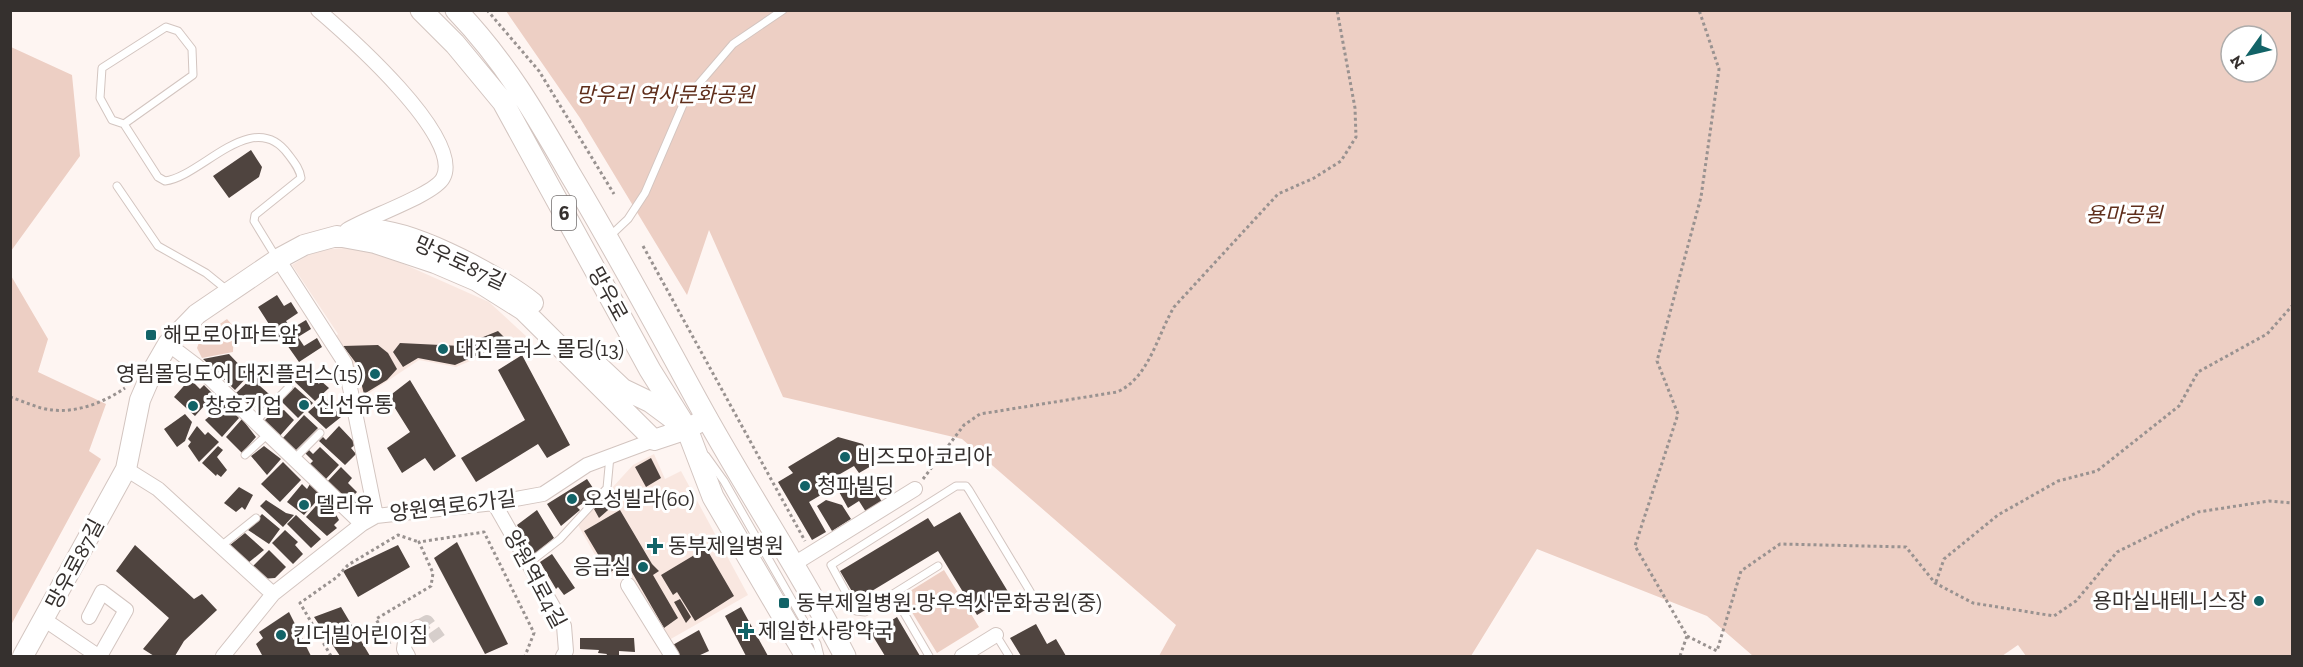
<svg xmlns="http://www.w3.org/2000/svg" width="2303" height="667" font-family="'Zilla Slab','Noto Sans KR',serif">
  <style>
    .built { fill: #f9e7e0 }
    .green { fill: #edcfc4; fill-rule: evenodd }
    .building { fill: #4f443f }
    .lines { fill: none; stroke-linecap: round; stroke-linejoin: round }
    .street-tunnel { stroke: #d6cecb; stroke-width: 14; stroke-dasharray: 14 7; stroke-linecap: butt }
    .lane-casing { stroke: #d3c5c0; stroke-width: 9 }
    .street-casing { stroke: #d3c5c0; stroke-width: 16 }
    .secondary-casing { stroke: #d3c5c0; stroke-width: 22 }
    .primary-casing { stroke: #d3c5c0; stroke-width: 23 }
    .path { stroke: #999290; stroke-width: 3; stroke-dasharray: 3 3; stroke-linecap: butt }
    .lane { stroke: #fff; stroke-width: 7 }
    .street { stroke: #fff; stroke-width: 14 }
    .secondary { stroke: #fff; stroke-width: 20 }
    .primary { stroke: #fff; stroke-width: 21 }
    .poi-dot { fill: #126367; stroke: #fff; stroke-width: 2 }
    .labels { text-anchor: middle; stroke-width: 6; stroke-linejoin: round; paint-order: stroke }
    .shield { fill: #fff; stroke: #726e6d; stroke-width: 1.5 }
    .shield-label { font-size: 20px; font-weight: bold; fill: #35302e }
    .park-label { font-size: 21px; font-style: italic; fill: #5f2e1b; stroke: #fff }
    .street-label { font-size: 21px; fill: #35302e; stroke: #fff }
    .poi-label { font-size: 21px; fill: #35302e; stroke: #fff; text-anchor: start }
  </style>
  <rect width="100%" height="100%" fill="#fef5f2"/>
  <!-- built -->
  <path class="built" d="M358,247L390,258L489,302L527,337L456,367L419,360L362,398L352,363L335,337L338,334L292,265L310,254L330,249Z
    M654,454L665,479L681,471L748,595L669,640L625,566L607,576L578,525L633,465Z"/>
  <!-- green -->
  <path class="green" d="M506,11H2292V656H2026L2018,645L2002,656H1753L1707,616L1537,549L1471,656H1159L1176,625L962,439L783,397L709,230L687,295L580,118ZM2231,36H2267V72H2231Z
    M11,47L72,75L80,156L11,251Z
    M10,274L48,339L38,372L106,404L89,451L101,459L11,625Z
    M227,319L234,327L233,352L202,358L197,348L201,337Z
    M944,570L979,627L937,653L902,596Z"/>
  <!-- building -->
  <path class="building" d="M251,150L262,167L259,177L229,198L213,176Z
    M277,295L284,306L291,302L298,313L286,321L291,329L306,320L311,329L298,337L304,346L317,338L322,347L299,362L287,345L283,346L258,307Z
    M498,331L505,338L500,345L455,365L418,358L403,367L393,352L400,343L461,346Z
    M378,345L388,353L397,369L387,380L364,394L356,363L343,346Z
    M229,354L249,375L235,390L203,359Z
    M522,355L570,445L547,458L538,444L476,482L461,458L525,420L498,370Z
    M305,370L319,384L321,381L329,388L315,401L293,380Z
    M255,375L263,382L260,386L269,394L252,410L235,394Z
    M190,379L200,389L204,385L214,395L195,416L174,397Z
    M410,380L456,456L434,471L425,458L402,473L387,448L410,432L388,397Z
    M295,387L313,403L298,418L281,401Z
    M325,397L341,417L326,429L308,412Z
    M225,404L239,418L222,437L205,420Z
    M275,410L278,412L284,410L294,420L278,438L264,421Z
    M185,414L192,422L185,441L177,447L164,429Z
    M304,415L318,428L295,451L282,439Z
    M242,419L256,437L242,453L226,437Z
    M197,426L205,435L208,432L219,442L199,462L188,446L191,442L188,439Z
    M339,426L356,444L351,448L356,454L345,465L319,441L323,437L326,440Z
    M838,437L863,444L866,450L872,447L880,461L859,473L854,466L826,482L831,489L809,502L826,532L812,540L778,482L793,473L788,467Z
    M218,446L223,450L217,457L227,470L221,477L217,474L216,476L202,463Z
    M264,446L281,459L267,475L251,456Z
    M320,447L339,465L325,480L309,465L313,461L305,453L309,450L313,454Z
    M651,458L661,478L646,487L635,467Z
    M283,462L301,480L280,502L261,484Z
    M341,467L352,478L348,483L357,492L352,497L357,503L351,509L326,483Z
    M587,479L597,494L577,507L580,510L561,526L547,504Z
    M854,480L870,482L882,502L866,512L859,501L848,508L838,490Z
    M302,484L307,489L310,484L322,495L304,515L287,502Z
    M239,487L253,495L245,510L242,507L236,512L224,503Z
    M608,494L615,504L599,518L594,509Z
    M323,498L332,507L339,520L334,525L337,528L327,536L306,517Z
    M266,500L286,513L294,515L283,527L260,506Z
    M826,500L842,505L851,519L832,531L817,506Z
    M537,510L554,538L535,554L517,525Z
    M620,510L652,564L659,571L653,575L678,618L664,628L626,562L609,573L584,531Z
    M960,512L1010,595L977,615L938,551L857,600L840,571L928,518L934,527Z
    M262,514L280,529L269,544L248,530Z
    M296,515L321,539L311,548L287,524Z
    M285,530L298,542L295,545L303,554L293,564L272,543Z
    M245,533L264,550L248,563L230,545Z
    M457,542L508,644L485,654L434,558Z
    M135,545L194,599L202,594L217,610L184,641L175,656H154L143,649L169,618L116,571Z
    M398,545L410,567L358,597L343,571Z
    M706,548L734,596L695,621L677,592L673,595L661,575Z
    M269,550L286,567L275,578L261,579L250,569Z
    M552,554L575,588L564,595L558,587L556,589L540,562Z
    M680,599L691,617L686,623L674,602Z
    M341,607L370,656H340L314,617Z
    M741,607L768,656H746L725,616Z
    M289,612L311,656H257L262,655L256,644L263,638L259,632Z
    M897,617L920,656H885L871,633Z
    M1036,624L1047,644L1056,639L1066,656H1021L1010,638Z
    M699,630L709,651L698,656H677L671,646Z
    M580,638H634L635,652L619,651V656H606L607,654L598,653L599,650L580,649Z"/>
  <g class="lines">
    <!-- street-tunnel -->
    <path class="street-tunnel" d="M418,627L427,622L439,639"/>
    <!-- lane casing -->
    <g class="lane-casing">
      <path id="lane" d="M124,124L112,120L100,98L102,68L166,27L178,31L192,49L193,75L124,124L158,177L165,181C201,177 253,106 288,154C294,162 300,169 301,178L255,215L254,221L276,257
        M117,186L158,246L206,273L227,290
        M610,236L628,219L645,193L685,100L733,44L783,10
        M255,422L289,387
        M245,455L268,434
        M706,456L724,481L817,644L820,656
        M294,459L320,433
        M221,546L256,518
        M529,563L560,539L607,488L610,456
        M893,594L938,566
        M996,635L1009,656
        M929,656L893,594L865,612L856,611L831,565L956,486H966L969,490L1034,598"/>
    </g>
    <!-- street casing -->
    <g class="street-casing">
      <path id="street" d="M318,10C346,34 465,138 443,178C434,195 368,217 347,230
        M278,259L345,363L376,516
        M168,344L197,366L362,524
        M126,469L158,489L273,594
        M494,503L564,626L566,651L563,656
        M794,564L915,489
        M628,585L672,656
        M89,617L102,592L126,610L100,656
        M45,620L98,656
        M223,656L273,594L362,524L376,516L494,503L543,494L587,465L654,440
        M408,656L404,649L406,635L418,627
        M962,656L996,635"/>
    </g>
    <!-- secondary casing -->
    <g class="secondary-casing">
      <path id="secondary" d="M356,231C398,220 500,276 533,303
        M589,357L623,389L650,402L685,428
        M23,656L126,469L140,400L153,370L168,344L197,314L278,259L304,245L337,236L375,243L435,263L477,281L523,310L654,440L687,429L707,418"/>
    </g>
    <!-- primary casing -->
    <g class="primary-casing">
      <path id="primary" d="M421,10L455,44L503,102L650,370L687,429L713,497L806,656
        M456,10C505,61 535,113 570,174C615,249 657,327 699,404C746,490 800,570 845,656"/>
    </g>
    <!-- path -->
    <path class="path" d="M487,10L539,71L614,194
      M643,246L805,541
      M10,397C23,401 39,409 52,410C77,413 105,402 125,388
      M923,479L964,425L980,414L1117,392C1149,378 1157,336 1174,307L1278,194L1314,178L1341,161L1356,137L1355,108L1337,10
      M1936,582L1944,559L1998,515L2058,481L2097,471L2179,406L2198,372L2267,334L2292,306
      M1687,636L1717,651L1741,571L1780,544L1906,547L1935,583L1973,603L2054,616L2076,601L2117,552L2198,512L2269,501L2292,503
      M390,644L376,619L431,586L433,573L419,542L484,532L534,633L525,656
      M331,656L300,603L337,577L348,565L398,535L419,542
      M1680,656L1687,636L1635,546L1678,414L1657,361L1701,197L1719,69L1699,10"/>
    <!-- lane -->
    <use href="#lane" class="lane"/>
    <!-- street -->
    <use href="#street" class="street"/>
    <!-- secondary -->
    <use href="#secondary" class="secondary"/>
    <!-- primary -->
    <use href="#primary" class="primary"/>
  </g>
  <!-- markers -->
  <g class="poi-dot">
    <rect x="145" y="329" width="12" height="12" rx="3"/>
    <circle cx="443" cy="349" r="6"/>
    <circle cx="375" cy="374" r="6"/>
    <circle cx="304" cy="405" r="6"/>
    <circle cx="193" cy="406" r="6"/>
    <circle cx="845" cy="457" r="6"/>
    <circle cx="805" cy="486" r="6"/>
    <circle cx="572" cy="499" r="6"/>
    <circle cx="304" cy="505" r="6"/>
    <path d="M652 537h6v6h6v6h-6v6h-6v-6h-6v-6h6z"/>
    <circle cx="643" cy="567" r="6"/>
    <circle cx="2259" cy="601" r="6"/>
    <rect x="778" y="597" width="12" height="12" rx="3"/>
    <path d="M743 622h6v6h6v6h-6v6h-6v-6h-6v-6h6z"/>
    <circle cx="281" cy="635" r="6"/>
  </g>
  <g class="labels">
    <!-- shield labels -->
    <rect class="shield" x="552" y="196" width="24" height="34" rx="4.5"/>
    <g class="shield-label">
      <text x="564" y="220">6</text>
    </g>
    <!-- park labels -->
    <g class="park-label">
      <text x="665" y="102">망우리 역사문화공원</text>
      <text x="2124" y="222">용마공원</text>
    </g>
    <!-- street labels -->
    <g class="street-label">
      <text transform="translate(460 263) rotate(25)" y="7">망우로87길</text>
      <text transform="translate(608 294) rotate(61)" y="7">망우로</text>
      <text transform="translate(453 506) rotate(-7)" y="7">양원역로6가길</text>
      <text transform="translate(75 564) rotate(-62)" y="7">망우로87길</text>
      <text transform="translate(535 579) rotate(62)" y="7">양원역로4길</text>
    </g>
    <!-- poi labels -->
    <g class="poi-label">
      <text x="163" y="342">해모로아파트앞</text>
      <text x="455" y="356">대진플러스 몰딩(13)</text>
      <text x="363" y="381" text-anchor="end">영림몰딩도어 대진플러스(15)</text>
      <text x="316" y="412">신선유통</text>
      <text x="205" y="413">창호기업</text>
      <text x="857" y="464">비즈모아코리아</text>
      <text x="817" y="493">청파빌딩</text>
      <text x="584" y="506">오성빌라(60)</text>
      <text x="316" y="512">델리유</text>
      <text x="668" y="553">동부제일병원</text>
      <text x="631" y="574" text-anchor="end">응급실</text>
      <text x="2247" y="608" text-anchor="end">용마실내테니스장</text>
      <text x="796" y="610">동부제일병원.망우역사문화공원(중)</text>
      <text x="758" y="638">제일한사랑약국</text>
      <text x="293" y="642">킨더빌어린이집</text>
    </g>
  </g>
  <!-- border -->
  <rect width="2303" height="667" fill="none" stroke="#35302e" stroke-width="24"/>
  <!-- north arrow -->
  <g transform="translate(2249 54) rotate(236)"><circle r="28" fill="#ffffff" stroke="#aeacab" stroke-width="1.5"/>
  <path d="M0-4.5L10 22L0 15L-10 22Z" fill="#126367"/>
  <text y="-9" font-size="16" font-weight="bold" text-anchor="middle" fill="#35302e">N</text>
  </g>
</svg>
